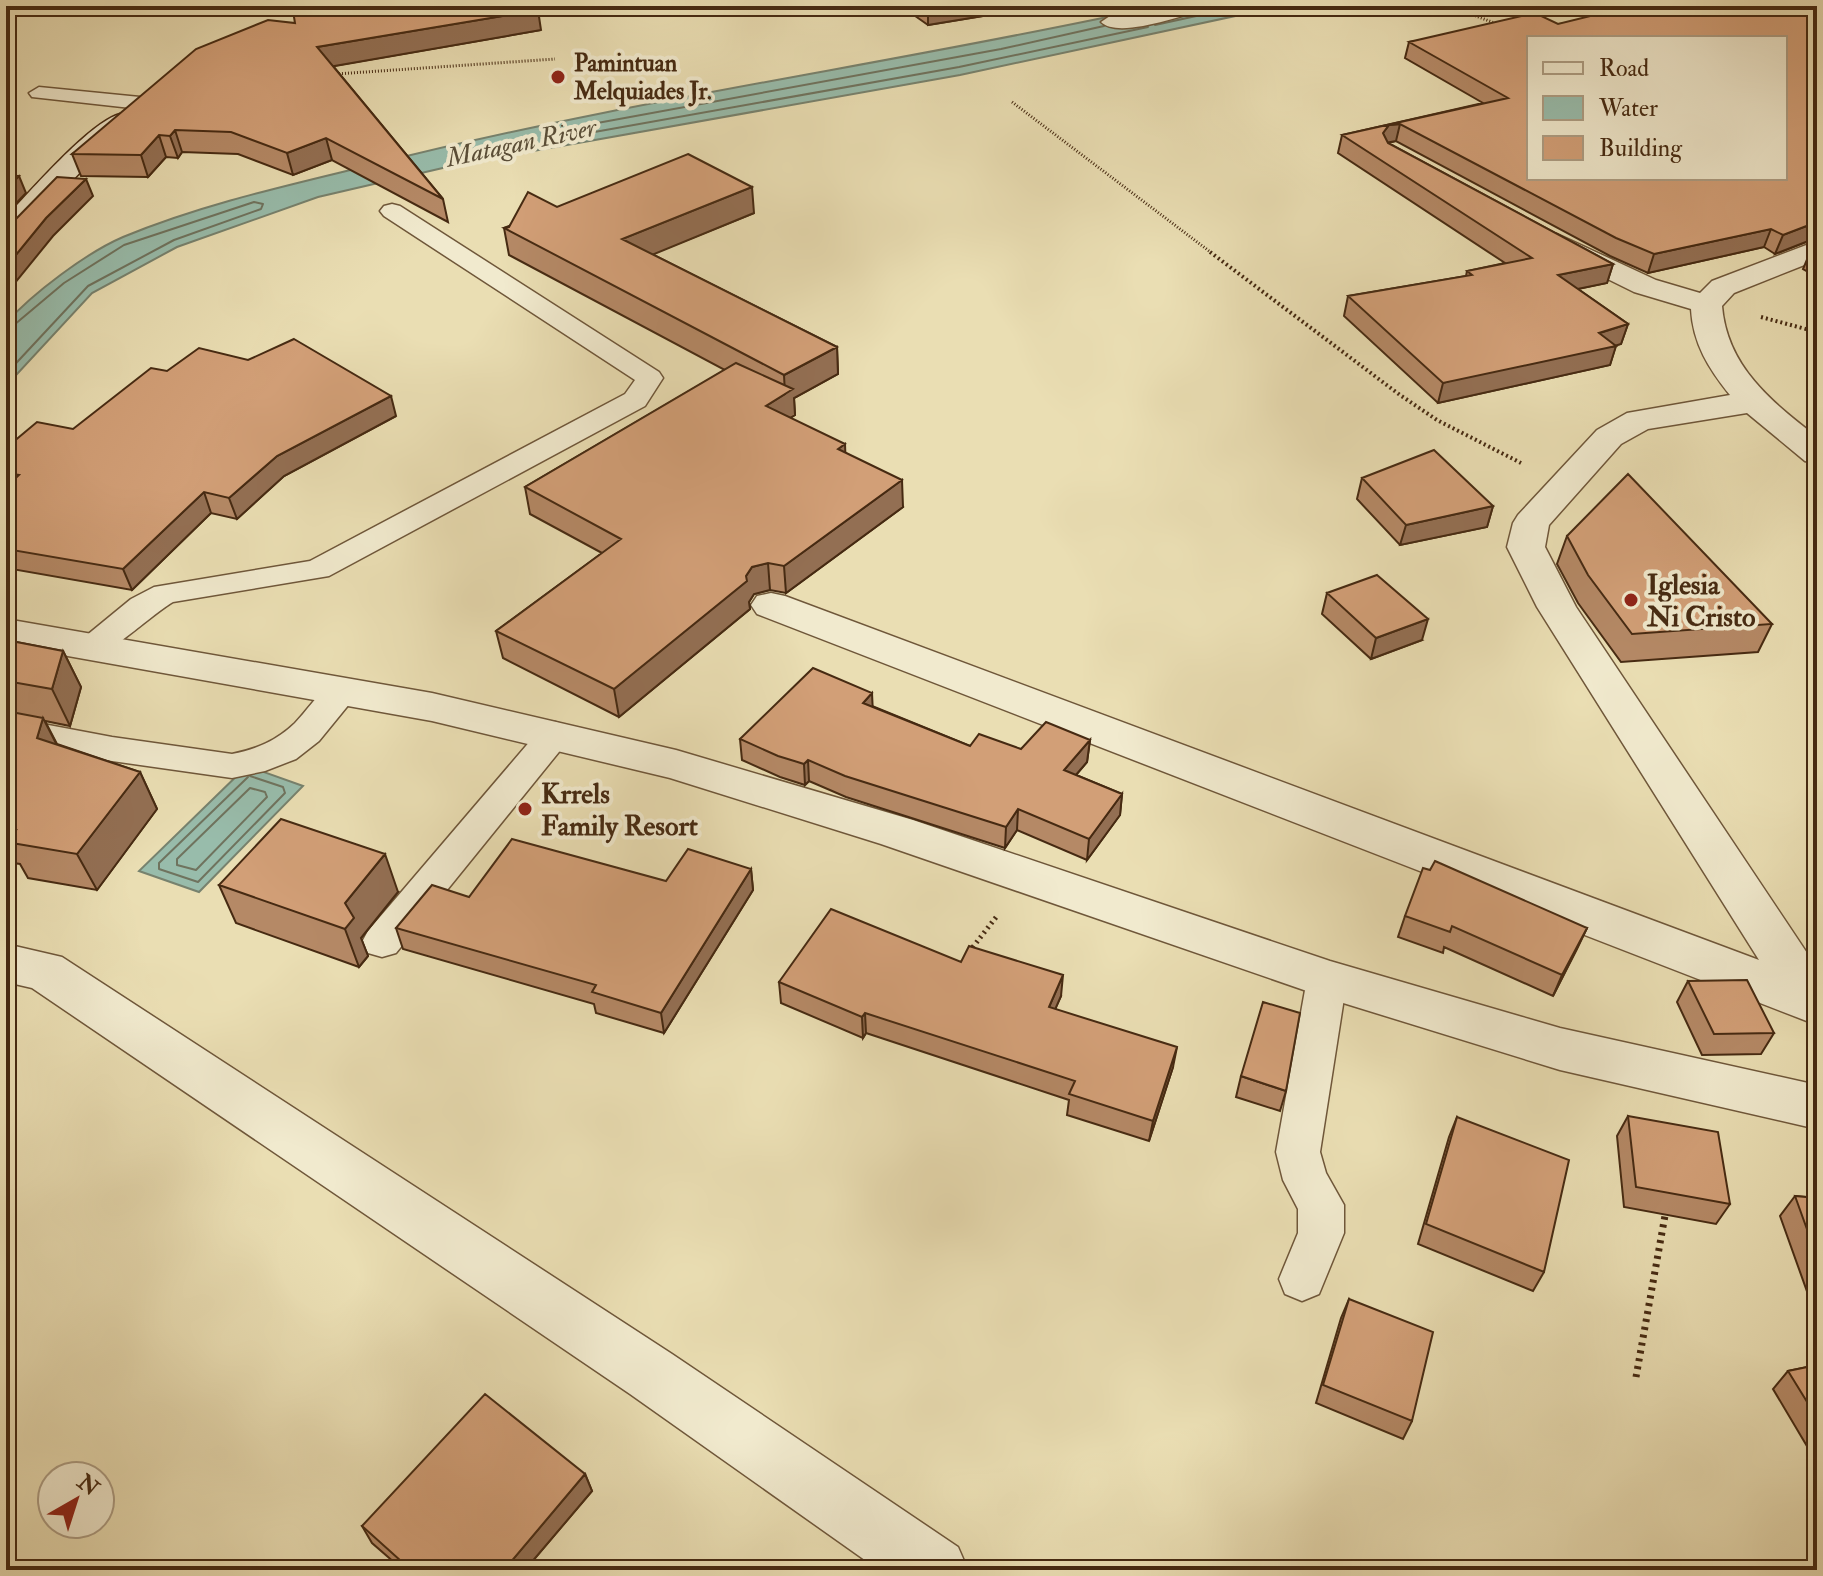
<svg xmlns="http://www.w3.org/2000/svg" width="1823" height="1576" font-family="'IM FELL Double Pica',serif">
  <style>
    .water { fill: #98bcab; stroke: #77826e; stroke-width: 2 }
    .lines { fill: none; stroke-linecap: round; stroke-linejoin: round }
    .shore { stroke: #6f735e; stroke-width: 2 }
    .lane-casing { stroke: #6f573a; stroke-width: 3 }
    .street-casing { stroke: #6f573a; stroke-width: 3 }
    .secondary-casing { stroke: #462a12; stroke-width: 3 }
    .path-far3 { stroke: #462a12; stroke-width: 3; stroke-dasharray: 1 2; stroke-linecap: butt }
    .path-far2 { stroke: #462a12; stroke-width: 4; stroke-dasharray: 2 3; stroke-linecap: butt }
    .path-far1 { stroke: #462a12; stroke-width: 5; stroke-dasharray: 2 4; stroke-linecap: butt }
    .path { stroke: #462a12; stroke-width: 7; stroke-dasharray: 3 5; stroke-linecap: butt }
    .lane { fill: #f1eace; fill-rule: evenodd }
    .street { fill: #f1eace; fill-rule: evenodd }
    .secondary { fill: #f1eace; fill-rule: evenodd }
    .wall { fill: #b58966; stroke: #462a12; stroke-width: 2 }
    .shaded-wall { fill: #936f53; stroke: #462a12; stroke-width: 2 }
    .building { fill: #d29f77; stroke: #462a12; stroke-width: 2; fill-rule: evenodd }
    .poi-dot { fill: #8f2418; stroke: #f1eace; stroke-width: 3 }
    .labels { text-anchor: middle; stroke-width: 8; stroke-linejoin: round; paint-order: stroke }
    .far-poi-label { font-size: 24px; font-weight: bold; fill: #462a12; stroke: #f1eace; text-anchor: start }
    .far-water-label { font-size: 26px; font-style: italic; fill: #5a4e38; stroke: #f1eace }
    .poi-label { font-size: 28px; font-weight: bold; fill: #462a12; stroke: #f1eace; text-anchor: start }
  </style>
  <rect width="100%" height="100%" fill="#eadeb3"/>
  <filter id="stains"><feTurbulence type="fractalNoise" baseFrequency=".0025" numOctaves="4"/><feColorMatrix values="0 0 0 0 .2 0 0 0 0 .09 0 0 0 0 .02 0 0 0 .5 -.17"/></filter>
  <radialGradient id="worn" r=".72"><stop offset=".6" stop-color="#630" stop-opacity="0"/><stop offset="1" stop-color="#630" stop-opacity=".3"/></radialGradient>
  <!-- water -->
  <path class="water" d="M1159,6H1282L960,75L460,164L318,197L177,247L92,293L6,386V323C33,293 86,253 123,237C205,203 294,184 379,163C636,98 900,63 1159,6Z
    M247,766L303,786L199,892L139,871Z"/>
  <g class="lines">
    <!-- shore -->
    <path class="shore" d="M1155,25L1242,6
      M1104,26L1001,49L570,128L567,133L572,136L959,67L1148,27
      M6,328L14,325L64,283L124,245L254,202L263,204L261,209L174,240L88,286L6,374
      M248,777L159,863V869L198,882L285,793L283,787L250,776
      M250,788L265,792L267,797L196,870L177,865V859Z"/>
    <!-- lane casing -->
    <g class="lane-casing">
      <path id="lane" d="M1174,6H1205L1203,10C1180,16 1118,39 1101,22L1110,16L1128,17Z
        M39,87L140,97L150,103L140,109L32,97L29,93Z
        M392,204L400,206L659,372L663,378L645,406L329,576L173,602C155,612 106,657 94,657C92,657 84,655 81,654L77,647L81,640L131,599L154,587L310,561L625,394L635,380L384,216L380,211L384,206Z
        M342,681L354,684L359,692L319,741L296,759L265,771L232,778L112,761L6,741V717L112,737L232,754C257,749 276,741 295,723C310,708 321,686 342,681Z
        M555,722L567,726L572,734L567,742L396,953L382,957L368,953L362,942L368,931L543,726Z
        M1327,963L1341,968L1347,979L1320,1152L1326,1173L1344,1205V1233L1319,1294L1302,1301L1285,1294L1279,1279L1298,1233V1209L1283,1180L1276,1152L1307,979L1313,968Z"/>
    </g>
    <!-- street casing -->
    <g class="street-casing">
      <path id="street" d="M1557,234L1656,280L1700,293L1712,281L1817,241V260L1734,293L1722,306C1727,367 1772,402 1817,437V464L1805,461L1747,413L1648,429L1621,444L1549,525L1545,547L1576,607L1817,968V1025L757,614L751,605L757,596L771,593L785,596L1759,960L1537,607L1507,547L1513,523L1518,515L1597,430L1627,413L1730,395C1709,369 1693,344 1691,309L1634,292L1547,249L1542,243L1547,237Z
        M6,619L432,693L676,750L913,820L1330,961L1560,1028L1817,1085V1129L1560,1070L1327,998L881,844L670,778L432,721L6,645Z
        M6,944L62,957L672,1354L958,1547L968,1570H879L630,1394L32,988L6,982Z"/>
    </g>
    <!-- secondary casing -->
    <g class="secondary-casing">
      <path id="secondary" d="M120,114L129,117L133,122L129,127L90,162L16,239L6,242V217C30,192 90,122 120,114Z"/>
    </g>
    <!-- path-far3 -->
    <path class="path-far3" d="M1450,6L1497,24
      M336,74L555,59
      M1012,102L1213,254"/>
    <!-- path-far2 -->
    <path class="path-far2" d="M1210,252L1400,395L1437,420L1521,463
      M1761,317L1817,332"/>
    <!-- path-far1 -->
    <path class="path-far1" d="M969,952L997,916"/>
    <!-- path -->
    <path class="path" d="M1636,1377L1666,1210"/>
    <!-- lane -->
    <use href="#lane" class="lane"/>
    <!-- street -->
    <use href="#street" class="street"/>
    <!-- secondary -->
    <use href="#secondary" class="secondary"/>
  </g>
  <!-- wall -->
  <path class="wall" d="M748,6H808L760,15Z
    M901,6H1044L928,25Z
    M1817,6V239L1816,238L1775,254L1764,247L1648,273L1610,256L1396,141L1388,143L1613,264L1607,283L1578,289L1628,324L1621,344L1616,345L1610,365L1438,403L1344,316L1348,296L1466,276L1467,271L1505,263L1338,153L1342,135L1483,103L1405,58L1409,42L1558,24Z
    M295,23L541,30L333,66L443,199L448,222L332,160L293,175L238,154L182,152L178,158L166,157L148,177L81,176L72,154Z
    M557,207L754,213L652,254L837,347L838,374L794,398L795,415L790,418L846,453L903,507L786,593L770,590L754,594L749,602L750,609L619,717L503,658L496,631L602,553L530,514L525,487L725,370L509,255L504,228Z
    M1817,247V277L1803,269L1811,250Z
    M396,416L284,476L237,519L211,513L132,590L6,568V448Z
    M1362,478L1493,506L1487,527L1400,545L1357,499Z
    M1567,536L1772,624L1758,652L1621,662L1578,603L1557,564Z
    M1327,593L1422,640L1371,659L1322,614Z
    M6,640L63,651L81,687L70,726L45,721L57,744L140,772L157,809L97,890L28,878L20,864L6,862Z
    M872,706L970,746L1021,749L1090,740L1087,762L1076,775L1122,794L1120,815L1087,860L1017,830L1005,848L846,797L809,781L805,785L780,777L742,760L740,739Z
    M751,869L753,890L664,1033L596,1013L594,1004L403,949L396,928L469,897L666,881Z
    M219,885L398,892L361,938L368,956L359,967L236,923Z
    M1405,916L1587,928L1553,996L1444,947L1443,953L1398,937Z
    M961,962L1061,996L1055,1009L1173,1067L1149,1141L1067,1115L1069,1100L866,1033L863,1038L781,1003L779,982Z
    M1688,981L1774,1033L1761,1054L1702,1055L1677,1002Z
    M1241,1076L1286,1091L1280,1111L1236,1097Z
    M1628,1116L1730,1204L1716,1224L1624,1207L1617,1136Z
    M1457,1117L1544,1272L1533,1291L1418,1244L1449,1137Z
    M1795,1196L1817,1198V1297H1809L1780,1216Z
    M1349,1299L1412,1421L1403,1439L1316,1403L1341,1318Z
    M1817,1365V1463L1773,1389L1788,1371Z
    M585,1474L592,1491L525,1570H403L372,1543L362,1526Z"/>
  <!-- shaded-wall -->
  <path class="shaded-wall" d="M759,6H808L760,15Z
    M949,6H1044L928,25V9Z
    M538,10L541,30L323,68L317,47Z
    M1400,124L1396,141L1385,143L1383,133L1389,125Z
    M175,130L182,152L178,158L170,136Z
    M159,135L166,157L148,177L141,155Z
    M326,138L332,160L293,175L287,153Z
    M19,176L26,193L6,214V189Z
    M86,179L93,196L53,236L6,294V267L46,218Z
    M752,187L754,213L625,266L622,239Z
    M1817,222L1816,238L1775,254L1783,235Z
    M1771,229L1764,247L1648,273L1654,254Z
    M1613,264L1607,283L1553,294L1558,275Z
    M1628,324L1621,344L1611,347L1616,346L1610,365L1438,403L1443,383Z
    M837,347L838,374L794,398L795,415L767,432L766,406L785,394L784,375Z
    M391,396L396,416L284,476L237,519L229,498L277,456Z
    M845,444L846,470L838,449Z
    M902,480L903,507L786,593L784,566Z
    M204,492L211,513L132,590L123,569Z
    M1493,506L1487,527L1400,545L1406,525Z
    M768,563L770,590L754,594L749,602L750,609L619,717L614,689L746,576L752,567Z
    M1428,619L1422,640L1371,659L1376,638Z
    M63,651L81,687L70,726L52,689Z
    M872,693L873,714L863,703Z
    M43,718L62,755L37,738Z
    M1090,740L1087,762L1062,791L1064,770Z
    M808,760L809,781L805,785L804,764Z
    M140,772L157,809L97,890L77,854Z
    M1122,794L1120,815L1087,860L1089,839Z
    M1018,809L1017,830L1005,848L1006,827Z
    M385,854L398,892L361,938L368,956L359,967L345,929V903Z
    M751,869L753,890L664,1033L661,1013Z
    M1587,928L1577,949L1553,996L1562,975Z
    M1063,975L1061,996L1047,1028L1049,1007Z
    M865,1013L866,1033L863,1038L862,1017Z
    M1177,1047L1173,1067L1149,1141L1153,1121Z
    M585,1474L592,1491L525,1570H504Z"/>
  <!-- building -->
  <path class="building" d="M316,6H533L538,10L317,47L443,199L326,138L287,153L231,132L175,130L170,136L159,135L141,155L72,154L196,49L268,20L295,23L293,11Z
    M924,6H949L928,9Z
    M1631,6H1817V222L1783,235L1771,229L1654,254L1616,238L1400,124L1389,125L1383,133L1388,143L1613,264L1558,275L1628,324L1599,333L1616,346L1443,383L1348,296L1472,275L1467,271L1532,258L1342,135L1508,98L1409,42L1535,13L1558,24ZM1529,38H1785V178H1529Z
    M688,154L752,187L622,239L837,347L784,375L504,228L509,227L528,192L557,207Z
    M6,175L19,176L6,189Z
    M57,177L86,179L46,218L6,267V225L11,224Z
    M294,339L391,396L277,456L229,498L204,492L123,569L6,549V487L19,475L6,473V448L37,422L73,429L151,368L167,371L199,348L248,360Z
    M736,363L793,389L766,406L845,444L838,449L902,480L784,566L768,563L752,567L746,576L747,581L614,689L496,631L621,539L525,487Z
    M1434,450L1493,506L1406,525L1362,478Z
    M1628,474L1772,624L1632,634L1588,575L1567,536Z
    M1377,575L1428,619L1376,638L1327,593Z
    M6,640L63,651L52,689L6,681Z
    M813,668L872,693L863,703L970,746L979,734L1021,749L1046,722L1090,740L1064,770L1122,794L1089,839L1018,809L1006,827L845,776L808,760L804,764L778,756L740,739Z
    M6,711L43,718L37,738L140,772L77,854L6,842L16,830L6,829Z
    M281,819L385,854L345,903L354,918L345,929L219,885Z
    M512,839L666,881L688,849L751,869L661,1013L592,992L596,985L396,928L432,885L469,897Z
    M1435,861L1587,928L1562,975L1452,926L1450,932L1405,916L1423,868L1430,870Z
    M831,909L961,962L969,946L1063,975L1049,1007L1177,1047L1153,1121L1069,1094L1075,1081L865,1013L862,1017L779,982Z
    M1747,980L1774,1033L1714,1034L1688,981Z
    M1263,1002L1300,1013L1286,1091L1241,1076Z
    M1628,1116L1718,1132L1730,1204L1636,1187Z
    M1457,1117L1569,1160L1544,1272L1426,1224Z
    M1795,1196L1817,1198V1257Z
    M1349,1299L1433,1332L1412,1421L1323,1385Z
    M1817,1365V1418L1788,1371Z
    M485,1394L585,1474L504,1570H411L362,1526Z"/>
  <!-- markers -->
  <g class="poi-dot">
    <circle cx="558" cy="77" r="8"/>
    <circle cx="1631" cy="600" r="8"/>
    <circle cx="525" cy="809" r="8"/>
  </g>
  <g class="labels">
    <!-- far-poi labels -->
    <g class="far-poi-label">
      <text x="574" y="71">Pamintuan<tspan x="574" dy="28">Melquiades Jr.</tspan></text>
    </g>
    <!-- far-water labels -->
    <g class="far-water-label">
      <text transform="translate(521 142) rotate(-12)" y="9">Matagan River</text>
    </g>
    <!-- poi labels -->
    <g class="poi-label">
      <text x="1647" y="594">Iglesia<tspan x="1647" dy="32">Ni Cristo</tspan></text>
      <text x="541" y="803">Krrels<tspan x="541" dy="32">Family Resort</tspan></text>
    </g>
  </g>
  <!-- margin -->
  <rect width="1823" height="1576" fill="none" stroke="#eadeb3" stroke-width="32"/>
  <rect x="8" y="8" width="1807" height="1560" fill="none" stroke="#462a12" stroke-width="4"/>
  <rect x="16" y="16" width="1791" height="1544" fill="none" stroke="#462a12" stroke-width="2"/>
  <!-- legend -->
  <rect x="1527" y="36" width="260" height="144" fill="#f1eace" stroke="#ad9d83" stroke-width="2"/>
  <rect x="1543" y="62" width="40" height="12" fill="#f1eace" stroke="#ad9d83" stroke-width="2"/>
  <text x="1599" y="76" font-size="24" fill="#462a12">Road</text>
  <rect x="1543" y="96" width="40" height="24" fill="#98bcab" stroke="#ad9d83" stroke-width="2"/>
  <text x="1599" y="116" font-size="24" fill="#462a12">Water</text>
  <rect x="1543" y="136" width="40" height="24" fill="#d29f77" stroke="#ad9d83" stroke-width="2"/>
  <text x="1599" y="156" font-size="24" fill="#462a12">Building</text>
  <!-- north arrow -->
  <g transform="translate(76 1500) rotate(39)"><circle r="38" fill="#f1eace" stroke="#ad9d83" stroke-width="2"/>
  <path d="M0-6L14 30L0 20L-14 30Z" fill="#8f2418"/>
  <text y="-12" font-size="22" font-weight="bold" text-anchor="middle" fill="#462a12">N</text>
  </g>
  <rect width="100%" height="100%" filter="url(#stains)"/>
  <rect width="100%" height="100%" fill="url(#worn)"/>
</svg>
